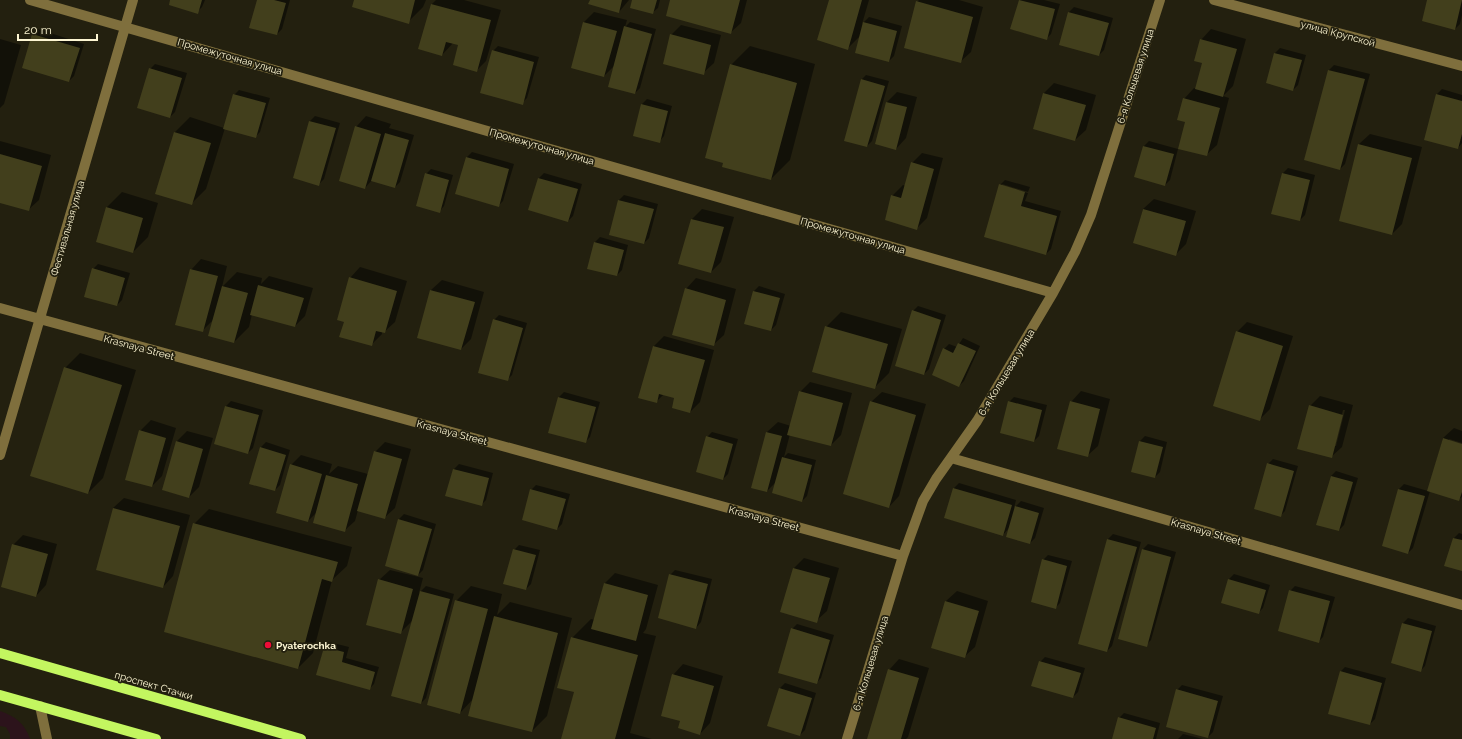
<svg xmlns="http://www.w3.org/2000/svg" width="1462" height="739" font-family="Raleway,sans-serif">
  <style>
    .grass { fill: #2c131b }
    .shadow { fill: #0007; fill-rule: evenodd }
    .building { fill: #423f1c }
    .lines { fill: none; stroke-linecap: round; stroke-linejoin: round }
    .minor { stroke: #7f6f3d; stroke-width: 10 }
    .major { stroke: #c3f660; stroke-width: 10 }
    .poi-dot { fill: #ef0d37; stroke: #23200f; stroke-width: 1.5 }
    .labels { text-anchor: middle; stroke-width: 3.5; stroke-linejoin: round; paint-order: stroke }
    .street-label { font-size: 10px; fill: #fdf6d3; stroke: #23200f }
    .poi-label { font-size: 10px; font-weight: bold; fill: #fdf6d3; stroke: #23200f; text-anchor: start }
  </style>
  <rect width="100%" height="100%" fill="#23200f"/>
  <!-- grass -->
  <path class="grass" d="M0,711C15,716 25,724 30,739H10V734L6,727L0,726Z"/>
  <!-- shadow -->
  <path class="shadow" d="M171,0H205L202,7L197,12Z
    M258,0H290L282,29L277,34Z
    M355,0H426L423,7L408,22Z
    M436,0H464L501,10L486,61L476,71L460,45L453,43L442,55L420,48L432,4Z
    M591,0H629L619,12Z
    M633,0H660L658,8L652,13Z
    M671,0H747L741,23L730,33Z
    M830,0H869L862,24L869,17L902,26L894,56L889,61L860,36L847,49Z
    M919,0H959L983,7L971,52L960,62L917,2Z
    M1020,0H1044L1060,4L1051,34L1046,39L1011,29Z
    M1428,0H1462V15L1460,24L1455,29Z
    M1074,7L1113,18L1104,50L1099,55L1060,44L1069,12Z
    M594,12L627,20L625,27L630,22L656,29L640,88L635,93L615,65L604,76L572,67L584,22Z
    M681,25L721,35L714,63L703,73L671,35Z
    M38,29L84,44L74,76L69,81L33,34Z
    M1211,29L1246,39L1233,86L1223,96L1229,98L1217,145L1206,155L1187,121L1184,99L1194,88L1196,89L1203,62L1201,40Z
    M0,39L21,45L4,104L0,108Z
    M498,46L539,57L527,98L522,103L493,51Z
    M750,46L815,64L790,160L771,179L725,162L731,65Z
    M1280,48L1306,55L1298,85L1293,90L1267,82L1275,53Z
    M155,64L187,73L175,112L170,117L150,69Z
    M1334,65L1370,74L1345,164L1340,169L1305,159L1329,70Z
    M866,75L889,81L872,141L867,146L861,80Z
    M1054,83L1096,95L1086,130L1075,140L1034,128L1044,93Z
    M1442,89L1462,95V143L1458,148L1437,94Z
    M239,90L270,98L260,132L255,137L225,128L206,189L191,204L156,193L175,132L190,117L224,128L234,95Z
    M897,92L917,97L906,138L896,149L876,143L887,102Z
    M647,99L672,106L664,136L659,142L642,104Z
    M315,116L340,123L324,179L319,184L294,177L310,121Z
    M366,116L391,124L389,128L414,135L400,182L395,187L372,180L365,188L356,127Z
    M1370,134L1422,147L1402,224L1392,234L1359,144Z
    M0,141L51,155L39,200L28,210L0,202Z
    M1149,141L1178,149L1170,180L1165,185L1136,176L1144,146Z
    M472,152L514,164L503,201L498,206L456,194L467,157Z
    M922,153L943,158L927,218L917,228L892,196L903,185L906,186L912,163Z
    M1288,168L1315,175L1305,215L1300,220L1283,173Z
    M431,169L453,175L444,206L439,212L426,174Z
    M544,173L582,184L573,216L568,221L530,210L539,178Z
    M1005,180L1030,187L1028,192L1002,184V186L1028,193L1025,201L1061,211L1051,249L1046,254L1000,185Z
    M122,192L158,203L148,237L133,252L97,241L107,207Z
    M624,195L658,204L649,238L644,243L610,234L619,200Z
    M1154,199L1196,211L1186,244L1176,254L1134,242L1143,209Z
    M702,209L734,217L721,262L711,272L680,264L692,219Z
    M600,237L628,245L622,270L617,275L595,242Z
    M201,259L227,266L222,287L237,272L262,278L261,284L269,276L313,288L305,316L295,326L252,314L249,327L234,342L213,320L202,331L191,270Z
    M98,264L130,273L122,300L117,305L93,269Z
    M360,267L407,281L395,322L384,332H382V334L371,345L345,321L350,278Z
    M696,278L736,289L724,335L713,345L686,289Z
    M442,280L484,292L471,339L461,349L431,290Z
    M759,286L785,294L776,325L771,330L754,291Z
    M918,306L946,315L929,369L924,374L913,311Z
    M841,312L902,329L889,373L874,388L826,327Z
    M499,315L527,323L512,375L507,380L494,320Z
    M1247,322L1293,336L1270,409L1259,420L1237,332Z
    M664,336L714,350L700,402L690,412L675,397L664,394L656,402L640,397L654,346Z
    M963,338L980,346L964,381L959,386L944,349L949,344L957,347Z
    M80,353L136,370L103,478L88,493L65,368Z
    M810,382L852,393L841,435L831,445L790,434L784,457L788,453L816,460L807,496L802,501L776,482L767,491V432L778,422L791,426L800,392Z
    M1081,391L1110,399L1098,446L1087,456L1071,402Z
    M564,392L600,402L590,437L585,442L549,432L559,397Z
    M882,392L926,404L899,496L889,507L871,402Z
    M1320,396L1353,405L1342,447L1331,457L1310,406ZM1343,410H1345L1336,446H1334Z
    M1014,397L1047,405L1039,436L1034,441L1009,402Z
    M231,401L263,410L253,448L248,453L226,406Z
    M151,420L176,428L162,476L152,486L140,431Z
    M1454,428L1462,431V443L1449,439V441L1462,445V497L1459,499L1430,491L1413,548L1408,553L1399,489L1404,484L1428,491L1443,438Z
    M187,431L213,438L199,487L189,497L163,490L177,441Z
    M712,432L738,439L728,474L723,479L707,437Z
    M1145,436L1167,442L1160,472L1155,477L1140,441Z
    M266,442L290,450L280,485L275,490L261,447Z
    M385,442L411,449L395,508L384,518L358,510L355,521L344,531L317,512L308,521L291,465L301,455L332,464L329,474L338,466L368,474L375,452Z
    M1273,459L1298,466L1285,511L1280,516L1268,464Z
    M459,464L493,473L486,500L481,505L454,469Z
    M1336,471L1358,478L1344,525L1339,530L1331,476Z
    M959,483L1016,500L1014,508L1021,501L1044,508L1035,538L1030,543L1009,528L1003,535L945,518L954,488Z
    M536,485L570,494L562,524L557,529L531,490Z
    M124,498L190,515L173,576L163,587L113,508Z
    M209,509L352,547L347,566L332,580L313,653L298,668L194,524Z
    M404,514L436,524L423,570L418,575L399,519Z
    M1459,533L1462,534V570L1445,565L1454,538Z
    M1113,534L1141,542L1112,646L1107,651L1108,539Z
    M23,535L57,544L46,585L36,596L13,545Z
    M1148,544L1176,552L1151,640L1146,645L1119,638L1143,549Z
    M519,545L540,550L531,584L526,589L514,550Z
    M1048,555L1072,561L1060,603L1055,608L1043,560Z
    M804,558L839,568L827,611L816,621L794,568Z
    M390,570L423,578L419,593L426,586L454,594L426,698L421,703L413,620L400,633L379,580Z
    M675,570L712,579L701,622L696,628L670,575Z
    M615,573L658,585L646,629L643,633L656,636L630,733L652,739H562L575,691L572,638L591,619L595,620L604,584Z
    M1234,574L1270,585L1263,608L1258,613L1229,579Z
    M471,586L502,594L497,615L510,602L572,618L547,716L532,731L473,699L460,713L456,601Z
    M1295,586L1335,597L1323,637L1318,642L1290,591Z
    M957,591L988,601L975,647L964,657L933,648L946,601Z
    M1408,618L1436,626L1425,666L1420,671L1392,662L1403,623Z
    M797,624L834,635L821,678L816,683L792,629Z
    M329,642L349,647L346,658L379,667L374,684L369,689L317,674L324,647Z
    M1045,657L1085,668L1078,692L1073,697L1040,662Z
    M899,659L929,668L908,737L906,739H870L889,670Z
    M683,664L723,676L710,723L700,734L682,720L673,675Z
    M1345,667L1386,678L1375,719L1370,724L1340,672Z
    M785,683L816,693L805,730L800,735L780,688Z
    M1182,685L1223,696L1213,732L1208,737L1177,690Z
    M1124,713L1160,723L1156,739H1113L1119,718Z
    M1183,734L1203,739H1178Z"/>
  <!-- building -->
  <path class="building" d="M170,0H202L198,14L169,5Z
    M257,0H274L286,3L277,35L249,28Z
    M354,0H415L409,24L352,7Z
    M590,0H622L619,13L588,4Z
    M632,0H657L653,14L630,8Z
    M670,0H740L731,34L666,16Z
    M829,0H862L848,50L817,40Z
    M1019,0L1055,9L1047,40L1010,29Z
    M1427,0H1462L1455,30L1422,21Z
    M916,1L973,17L961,63L904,48Z
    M431,4L491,20L477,72L453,65L458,45L446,42L442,56L418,49Z
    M1068,12L1109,23L1099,56L1059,45Z
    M583,22L617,31L604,77L571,68Z
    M863,22L897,31L889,62L855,53Z
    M624,26L652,34L635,94L608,87Z
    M32,34L80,48L69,82L22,68Z
    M670,34L711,45L704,75L663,64Z
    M1200,39L1237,49L1223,97L1195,89L1202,63L1194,61Z
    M492,50L534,62L523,105L480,93Z
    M1274,53L1302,60L1293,91L1266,83Z
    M730,64L797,83L771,180L722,167L723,163L705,158Z
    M149,68L182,78L170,118L137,108Z
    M1328,70L1365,79L1340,170L1304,160Z
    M861,79L885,86L867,147L844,141Z
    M1043,93L1086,105L1075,141L1033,129Z
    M233,94L266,103L256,138L223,129Z
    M1436,94L1462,101V134L1458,149L1424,140Z
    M1183,98L1220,108L1207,156L1178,149L1185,122L1177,120Z
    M886,102L907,107L896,150L875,144Z
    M641,104L668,111L660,143L633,136Z
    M309,121L336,128L319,186L293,178Z
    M355,126L381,134L365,189L339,181Z
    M174,132L211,143L192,205L155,194Z
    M385,133L409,140L395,188L371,181Z
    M1358,144L1412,158L1392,235L1339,221Z
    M1143,146L1174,154L1165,186L1134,177Z
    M0,154L42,166L29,211L0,203Z
    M466,157L509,169L499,207L455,194Z
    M911,162L934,169L917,230L885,220L891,195L901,198Z
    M425,173L449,180L440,213L416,206Z
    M1282,173L1310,180L1300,221L1271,214Z
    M538,178L578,189L568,222L528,210Z
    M999,184L1025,192L1021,206L1057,216L1046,255L984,237Z
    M618,200L654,209L644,244L609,235Z
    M106,207L143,218L133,253L96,242Z
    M1143,209L1186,221L1176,256L1133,243Z
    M691,219L724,227L711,273L678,264Z
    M594,242L624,250L617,276L587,269Z
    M92,268L125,278L117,306L84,297Z
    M190,269L218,276L203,332L175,325Z
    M349,277L397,291L385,333L376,331L372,346L339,337L344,322L337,320Z
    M258,285L304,298L295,327L250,315Z
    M222,286L248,293L234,343L208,336Z
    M685,288L726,300L714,346L672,335Z
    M430,290L475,302L461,350L417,338Z
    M753,291L780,298L771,331L744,324Z
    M912,310L941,320L924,375L895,366Z
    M493,319L523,328L508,381L478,373Z
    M825,326L888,344L875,389L812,372Z
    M1236,331L1283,346L1260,421L1213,406Z
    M958,343L976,351L959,387L932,375L943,348L953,353Z
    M653,346L705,360L690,413L672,408L674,398L659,394L657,403L638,398Z
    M64,367L122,385L88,494L30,476Z
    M799,391L843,403L831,446L787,435Z
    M558,397L596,407L586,443L548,433Z
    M870,401L916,415L889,508L843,494Z
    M1008,401L1042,410L1034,442L1000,433Z
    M1070,401L1100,409L1088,457L1057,449Z
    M1309,405L1343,415L1332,458L1297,449Z
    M225,406L259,415L248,454L214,444Z
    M139,430L166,438L152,487L125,480Z
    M766,432L782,436L767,492L751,488Z
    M706,436L733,444L723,480L696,472Z
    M1443,438L1462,444V492L1459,501L1427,491Z
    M176,441L203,449L189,498L162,490Z
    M1139,441L1163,447L1155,478L1131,472Z
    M260,447L286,455L275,491L249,484Z
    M374,451L402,459L385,519L357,511Z
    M782,457L812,465L802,502L772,493Z
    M1267,463L1294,471L1281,517L1254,509Z
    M290,464L322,474L308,522L276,513Z
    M453,469L489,478L482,506L445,496Z
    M326,475L358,484L345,532L313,523Z
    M1331,476L1353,482L1339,531L1316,525Z
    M953,488L1012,505L1003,536L944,518Z
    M530,489L566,499L557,530L522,520Z
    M1398,489L1425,496L1408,554L1382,546Z
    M1015,506L1039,513L1030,544L1006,537Z
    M113,508L180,526L163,588L96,570Z
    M398,519L432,529L418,576L385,566Z
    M193,523L338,562L332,582L322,579L298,669L164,632Z
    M1453,538L1462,540V571L1444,566Z
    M1107,539L1137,547L1107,652L1078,644Z
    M12,544L48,554L36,597L1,587Z
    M513,549L536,555L526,590L503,584Z
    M1142,549L1171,557L1147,647L1118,639Z
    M1042,559L1067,566L1056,609L1031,602Z
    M793,568L830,578L817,623L780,612Z
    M669,574L708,584L696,629L658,618Z
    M378,579L413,589L401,634L366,625Z
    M1228,579L1266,590L1259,614L1221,603Z
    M604,583L648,595L636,641L591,629Z
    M1289,590L1330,601L1319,643L1278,631Z
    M420,591L450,599L421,704L391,696Z
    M455,600L488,609L460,714L427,705Z
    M945,601L979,611L965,658L931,648Z
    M494,616L558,633L532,732L468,716Z
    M1402,623L1432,631L1421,672L1391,663Z
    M791,628L830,640L817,684L778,673Z
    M571,637L638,655L615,739H561L574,692L557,688Z
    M324,647L344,652L342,662L375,672L370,690L316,675Z
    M1039,661L1081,673L1073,698L1031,686Z
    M888,669L919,678L901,739H867Z
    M1340,671L1382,683L1370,725L1328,714Z
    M672,674L714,686L700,735L678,728L680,721L661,716Z
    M779,688L812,698L800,736L767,726Z
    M1176,689L1218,701L1208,738L1166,727Z
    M1118,717L1156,728L1153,739H1112Z"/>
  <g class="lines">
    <!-- minor -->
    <path class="minor" d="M30,0L1053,293
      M1214,0L1462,66
      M0,308L903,556
      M0,455L133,0
      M951,458L1462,605
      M40,706L47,739
      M847,739L903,556L923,501L936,479L977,421L1053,293L1075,252L1091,215L1160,0"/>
    <!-- major -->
    <path class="major" d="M0,653L301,739
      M0,695L156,739"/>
  </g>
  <!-- markers -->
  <circle class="poi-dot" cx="268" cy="645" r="4"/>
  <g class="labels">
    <!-- street labels -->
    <g class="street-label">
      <text transform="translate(1338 33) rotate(15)" y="4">улица Крупской</text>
      <text transform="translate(230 56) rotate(16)" y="4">Промежуточная улица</text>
      <text transform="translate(1135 76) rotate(-72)" y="4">6-я Кольцевая улица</text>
      <text transform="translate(542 146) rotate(16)" y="4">Промежуточная улица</text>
      <text transform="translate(67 228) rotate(-74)" y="4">Фестивальная улица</text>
      <text transform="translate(853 235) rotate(16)" y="4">Промежуточная улица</text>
      <text transform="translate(139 347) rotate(15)" y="4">Krasnaya Street</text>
      <text transform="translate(1006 372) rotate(-59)" y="4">6-я Кольцевая улица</text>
      <text transform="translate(452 432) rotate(15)" y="4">Krasnaya Street</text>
      <text transform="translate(764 518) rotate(15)" y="4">Krasnaya Street</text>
      <text transform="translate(1206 531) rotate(16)" y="4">Krasnaya Street</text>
      <text transform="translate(870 663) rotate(-73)" y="4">6-я Кольцевая улица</text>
      <text transform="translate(154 685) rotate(16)" y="4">проспект Стачки</text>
    </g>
    <!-- poi labels -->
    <g class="poi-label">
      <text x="276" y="649">Pyaterochka</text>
    </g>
  </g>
  <!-- scale -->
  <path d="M18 34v6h79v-6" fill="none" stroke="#fdf6d3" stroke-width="2"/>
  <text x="24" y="34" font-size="12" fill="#fdf6d3" stroke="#23200f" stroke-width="3" paint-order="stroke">20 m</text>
</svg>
